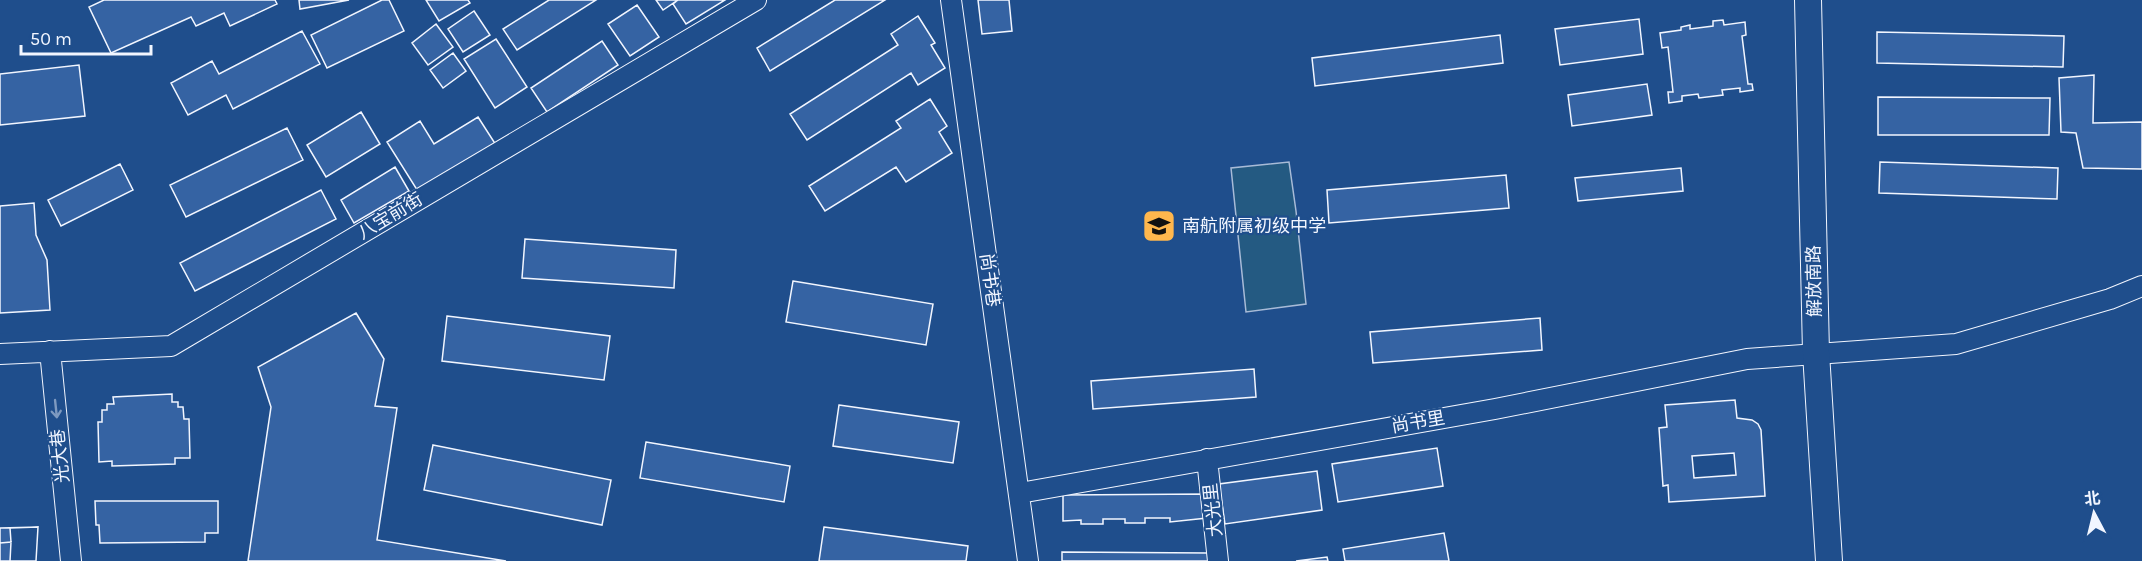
<svg xmlns="http://www.w3.org/2000/svg" width="2142" height="561" font-family="Karla,'Noto Sans SC',sans-serif">
  <style>
    .green { fill: #245a82; stroke: #a8bbd7; stroke-width: 1.5 }
    .building { fill: #3563a3; stroke: #f2f6ff; stroke-width: 1.5; fill-rule: evenodd }
    .lines { fill: none; stroke-linecap: round; stroke-linejoin: round }
    .minor-casing { stroke: #f2f6ff; stroke-width: 22 }
    .major-casing { stroke: #f2f6ff; stroke-width: 28 }
    .minor { stroke: #1f4e8c; stroke-width: 20 }
    .major { stroke: #1f4e8c; stroke-width: 26 }
    .oneway { stroke: #7e9ac0 }
    .labels { text-anchor: middle; stroke-width: 4.5; stroke-linejoin: round; paint-order: stroke }
    .street-label { font-size: 18px; fill: #f2f6ff; stroke: #1f4e8c }
    .poi-label { font-size: 18px; fill: #f2f6ff; stroke: #1f4e8c; text-anchor: start }
  </style>
  <rect width="100%" height="100%" fill="#1f4e8c"/>
  <!-- green -->
  <path class="green" d="M1289,162L1296,211L1306,304L1246,312L1231,168Z"/>
  <!-- building -->
  <path class="building" d="M104,0H275L277,4L230,26L224,13L196,26L191,17L111,53L89,7Z
    M299,0H349L300,9Z
    M382,0H389L404,31L327,68L311,35Z
    M426,0H468L470,3L439,21Z
    M549,0H596L517,50L503,29Z
    M656,0H678L663,10Z
    M678,0H725L686,24L673,4Z
    M835,0H885L770,71L757,48Z
    M978,0H1009L1012,31L982,34Z
    M637,5L659,37L630,56L608,24Z
    M474,11L490,35L463,52L448,29Z
    M918,16L935,43L931,45L945,68L918,85L911,73L807,140L790,114L898,45L891,34Z
    M1639,19L1643,54L1560,65L1555,29Z
    M1723,20L1724,25L1745,22L1746,35L1742,36L1748,84H1752L1753,90L1740,92V88L1722,90L1723,95L1699,98L1698,94L1682,96V101L1669,103L1668,92H1673L1668,47L1662,48L1660,33L1681,30V27L1690,25V29L1713,26V21Z
    M436,24L453,47L428,65L412,43Z
    M302,31L320,64L233,109L226,95L188,115L171,83L212,61L219,74Z
    M1877,32L2064,36L2063,67L1877,63Z
    M1500,35L1503,63L1315,86L1312,58Z
    M496,39L527,87L495,108L464,59Z
    M602,41L618,65L547,112L531,88Z
    M453,53L466,71L443,88L430,70Z
    M79,65L85,116L0,125V74Z
    M2094,75L2093,123L2142,122V169L2083,168L2076,133L2061,132L2059,78Z
    M1647,84L1652,115L1572,126L1568,95Z
    M1878,97L2050,98L2049,135H1878Z
    M930,99L947,126L939,132L952,153L906,182L896,167L825,211L809,186L901,128L896,121Z
    M361,112L380,144L326,177L307,145Z
    M478,117L496,145L419,193L387,142L420,121L434,144Z
    M287,128L303,160L186,217L170,185Z
    M1880,162L2058,168L2057,199L1879,193Z
    M120,164L133,190L61,226L48,200Z
    M395,167L409,191L354,223L341,200Z
    M1681,168L1683,191L1578,201L1575,178Z
    M1506,175L1509,208L1329,223L1327,190Z
    M321,190L336,219L195,291L180,263Z
    M34,203L36,235L47,260L50,310L0,313V206Z
    M525,239L676,250L674,288L522,278Z
    M793,281L933,304L926,345L786,322Z
    M356,313L384,359L375,406L397,408L377,540L506,561H248L271,407L258,367Z
    M447,316L610,336L604,380L442,361Z
    M1540,318L1542,350L1373,363L1370,332Z
    M1254,369L1256,397L1093,409L1091,381Z
    M172,394V402H178V407H183L184,419H189L190,458H175V464L112,466V461L99,462L98,422H102V410H107V404H114L113,397Z
    M1735,400L1737,418L1752,420L1758,424L1761,430L1765,496L1669,502L1668,485L1663,486L1659,428L1667,427L1665,405ZM1734,453L1736,475L1694,478L1692,456Z
    M839,405L959,422L953,463L833,446Z
    M646,442L790,466L784,502L640,478Z
    M433,445L611,480L602,525L424,490Z
    M1437,448L1443,486L1338,502L1332,464Z
    M1317,471L1322,510L1225,524L1219,484Z
    M1207,494V518L1170,522V518H1145V523H1125V519H1103V524H1081V520L1063,521V495Z
    M95,501H218V533H205V542L100,543L99,525H96Z
    M38,527L36,561H0V528Z
    M38,527L36,561H0V543L11,542L10,528Z
    M824,527L968,546L966,561H819Z
    M1444,533L1449,561H1345L1343,549Z
    M11,542L10,561H0V543Z
    M1062,552L1208,553V561H1062Z
    M1327,557L1328,561H1296Z"/>
  <g class="lines">
    <!-- minor casing -->
    <g class="minor-casing">
      <path id="minor" d="M951,0L1028,561
        M50,351L71,561
        M0,354L171,346L756,0
        M1207,459L1218,561
        M1020,493L1495,409L1747,359L1956,344L2110,299L2142,286"/>
    </g>
    <!-- major casing -->
    <g class="major-casing">
      <path id="major" d="M1808,0L1816,353L1829,561"/>
    </g>
    <!-- minor -->
    <use href="#minor" class="minor"/>
    <!-- major -->
    <use href="#major" class="major"/>
  </g>
  <!-- one-way arrows -->
  <defs><path id="oneway-shaft" d="M-6 0H5M1.5-3L5.5 0L1.5 3" fill="none" stroke-width="1.6" stroke-linecap="round" stroke-linejoin="round" transform="scale(1.5)"/></defs>
  <use class="oneway" href="#oneway-shaft" transform="translate(56 409) rotate(84)"/>
  <!-- icons -->
  <defs>
    <g id="school-square" transform="scale(1.725)"><rect x="-9" y="-9" width="18" height="18" rx="4" fill="#ffb74d" stroke="#1f4e8c"/><path d="M0-5L7-2L0 1L-7-2ZM-4 1L0 2.5L4 1V4Q0 6-4 4Z" fill="#111"/></g>
  </defs>
  <g fill-rule="evenodd">
    <use href="#school-square" x="1159" y="226"/>
  </g>
  <g class="labels">
    <!-- street labels -->
    <g class="street-label">
      <text transform="translate(390 216) rotate(-31)" y="6">八宝前街</text>
      <text transform="translate(990 280) rotate(82)" y="6">尚书巷</text>
      <text transform="translate(1814 281) rotate(-91)" y="6">解放南路</text>
      <text transform="translate(1418 422) rotate(-10)" y="6">尚书里</text>
      <text transform="translate(60 456) rotate(-96)" y="6">光大巷</text>
      <text transform="translate(1213 510) rotate(-96)" y="6">大光里</text>
    </g>
    <!-- poi labels -->
    <g class="poi-label">
      <text x="1182" y="232">南航附属初级中学</text>
    </g>
  </g>
  <!-- north arrow -->
  <g transform="translate(2094 513) rotate(353)" stroke="#1f4e8c" stroke-width="4.5" paint-order="stroke">
  <path d="M0-4.5L10 22L0 15L-10 22Z" fill="#f2f6ff"/>
  <text y="-9" font-size="16" font-weight="bold" text-anchor="middle" fill="#f2f6ff">北</text>
  </g>
  <!-- scale -->
  <path d="M21 45v9h130v-9" fill="none" stroke="#f2f6ff" stroke-width="3"/>
  <text x="30" y="45" font-size="18" fill="#f2f6ff" stroke="#1f4e8c" stroke-width="4.5" paint-order="stroke">50 m</text>
</svg>
